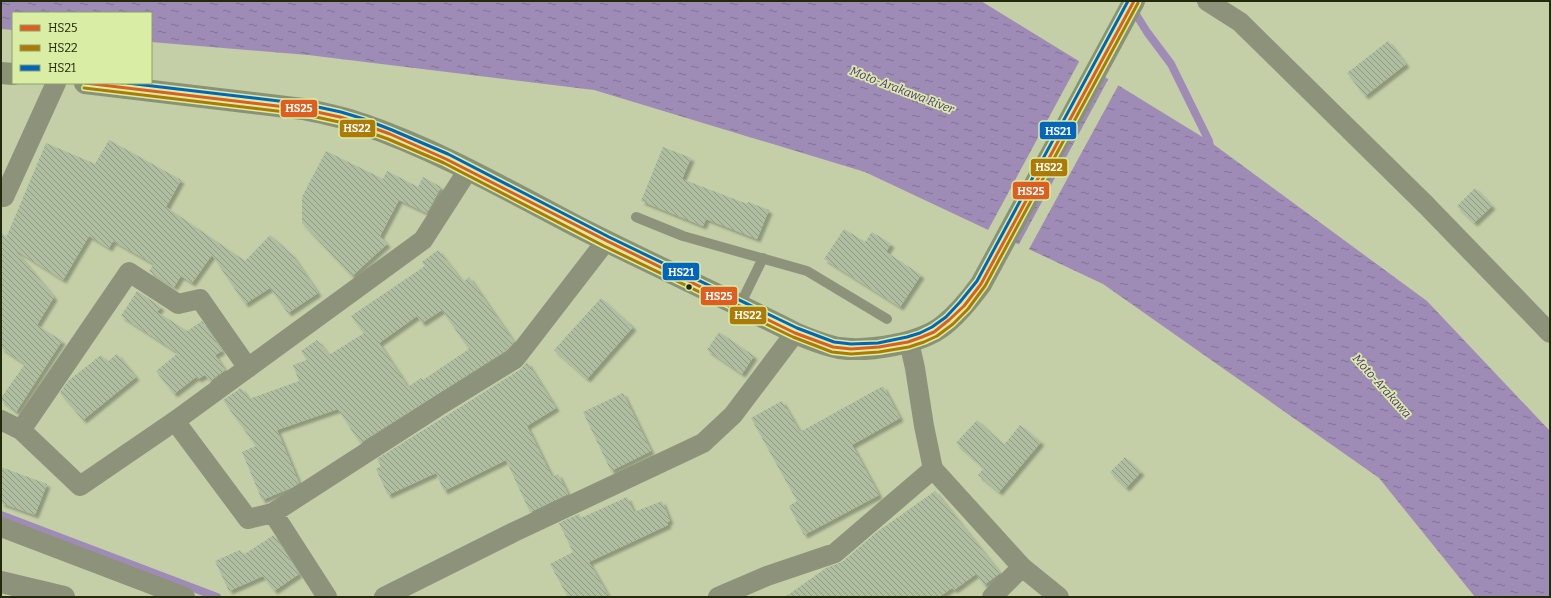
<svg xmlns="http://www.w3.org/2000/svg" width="1551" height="598" font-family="Bitter,serif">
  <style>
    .water { fill: url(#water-ripples) }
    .pier { fill: #c4cfa8 }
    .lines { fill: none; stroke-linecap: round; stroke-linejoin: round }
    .stream { stroke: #9e8cb7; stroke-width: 8 }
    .building { fill: url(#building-back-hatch); fill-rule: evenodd; filter: url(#shadow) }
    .service { stroke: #8d937a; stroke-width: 10 }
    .minor { stroke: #8d937a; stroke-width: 20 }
    .tertiary { stroke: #8d937a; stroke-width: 22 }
    .secondary { stroke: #8a9275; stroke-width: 22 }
    .bus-1-casing { stroke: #d9eda4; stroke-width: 6 }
    .bus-2-casing { stroke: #d9eda4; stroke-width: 6 }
    .bus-3-casing { stroke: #d9eda4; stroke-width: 6 }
    .bus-1 { stroke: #dd5f20; stroke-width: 3 }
    .bus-2 { stroke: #ad7b04; stroke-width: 3 }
    .bus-3 { stroke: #0065bd; stroke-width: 3 }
    .bus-dot { fill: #232a0c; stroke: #d9eda4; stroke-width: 1.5 }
    .labels { text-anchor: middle; stroke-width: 3.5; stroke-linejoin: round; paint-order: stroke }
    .water-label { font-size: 12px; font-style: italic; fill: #572c8a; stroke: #d9eda4 }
    .line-badge { stroke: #d9eda4; stroke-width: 1.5 }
    .badge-label { font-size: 11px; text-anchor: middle; font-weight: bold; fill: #fff }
  </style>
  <defs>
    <pattern id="water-ripples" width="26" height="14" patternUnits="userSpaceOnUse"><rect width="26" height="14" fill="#9e8cb7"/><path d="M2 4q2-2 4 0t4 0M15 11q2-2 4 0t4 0" fill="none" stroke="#807393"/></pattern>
    <pattern id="building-back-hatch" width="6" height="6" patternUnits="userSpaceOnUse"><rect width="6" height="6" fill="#afbda1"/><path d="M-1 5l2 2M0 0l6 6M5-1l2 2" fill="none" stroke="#8e9a82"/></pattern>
    <filter id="shadow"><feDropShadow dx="3.5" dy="3.5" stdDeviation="1" flood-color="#0004"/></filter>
  </defs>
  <rect width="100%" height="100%" fill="#c4cfa8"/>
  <!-- water -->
  <path class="water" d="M1,1H981L1209,141L1427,301L1550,431V597H1475L1379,478L1103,284L865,172L594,90L308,55L151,42V13H13V30L1,29Z"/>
  <!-- pier -->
  <path class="pier" d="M1080,60L1104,75L1013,244L987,232Z
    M1109,78L1119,84L1028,251L1018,246Z"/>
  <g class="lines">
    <!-- stream -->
    <path class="stream" d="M1132,8L1147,32L1171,64L1209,141L1211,152
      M1,515L217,597"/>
  </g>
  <!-- building -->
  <path class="building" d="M1388,41L1406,64L1365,96L1347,73Z
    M109,140L181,180L166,207L245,261L270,235L292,255L318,293L288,313L270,288L245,304L212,255L192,283L181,276L174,287L149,271L154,264L113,241L109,248L89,236L63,280L14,249L54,297L37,325L62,341L16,412L1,400V398L25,364L1,348V232L6,238L46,143L95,164Z
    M663,147L691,158L682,179L747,204L748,202L769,210L757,239L706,219L703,226L641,201Z
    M326,151L383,179L387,171L418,187L423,177L441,187L427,213L399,200L380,236L387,244L352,276L302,223V197Z
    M1475,188L1492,206L1474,223L1457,206Z
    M844,229L865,242L872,232L891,244L886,252L921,275L900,307L824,259Z
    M438,250L463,282L469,277L514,342L507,350L360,443L338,409L277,430L299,483L291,488L262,500L242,452L256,446L223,400L241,388L249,399L299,381L293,365L307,360L301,351L317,340L329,355L364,333L351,316L425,266L422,262ZM442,310L469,349L423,380L421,378L408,387L379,343L417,316L422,323Z
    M137,291L161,307L157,312L187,331L202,321L222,351L215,355L225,370L210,381L205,375L198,379L196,377L174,394L156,371L178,353L121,316Z
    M601,298L633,327L587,379L554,350Z
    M719,332L754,356L742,374L707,350Z
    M117,354L136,377L83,420L60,393L68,381L101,355L107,362Z
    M527,362L556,408L527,426L552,477L558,474L568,494L530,512L506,460L444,491L436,473L388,495L376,469L381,466L377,459L521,369Z
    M883,386L900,418L852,445L879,495L804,535L789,506L797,501L751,418L782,401L800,432Z
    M623,393L651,451L611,471L583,412Z
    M977,420L1004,445L1020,425L1041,442L999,492L978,475L984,468L956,443Z
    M1125,457L1141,472L1126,488L1110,472Z
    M1,467L47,484L35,515L1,503Z
    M935,491L1000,573L984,585L976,574L954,590L952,588L939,597H785L826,568L842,562L877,532Z
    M627,497L634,512L662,501L670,521L667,522L668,525L589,562L609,597H568L550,564L573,552L559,523L579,514L581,518Z
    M274,535L299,574L274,591L263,576L229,591L215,561L240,550L243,555Z"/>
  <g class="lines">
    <!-- service -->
    <path class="service" d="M636,217L683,236L807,271L887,319
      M740,305L763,258"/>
    <!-- minor -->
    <path class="minor" d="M1207,1L1240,22L1426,205L1550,333
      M4,197L56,83
      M909,342L915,368L924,426L933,469L1022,567L1059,597
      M1,420L21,430L80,486L175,421L423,240L468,170
      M175,421L248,519L273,513L327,597
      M21,430L129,272L178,304L200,299L248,368
      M273,513L437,407L515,359L606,241
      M1,527L185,597
      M384,597L514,532L703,443L733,415L795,333
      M718,597L767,576L835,553L933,469
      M992,597L1022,567"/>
    <!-- tertiary -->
    <path class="tertiary" d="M1,582L64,597"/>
    <!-- secondary -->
    <path class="secondary" d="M1,73L13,74
      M85,83L303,109C323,113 343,117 362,124C438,150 509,191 580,228C651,264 724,297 795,333C809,339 823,345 839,348C868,352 921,344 944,325C959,313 970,299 981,284L1134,1"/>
    <!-- bus-1 casing -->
    <g class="bus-1-casing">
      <path id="bus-1" d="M85,83L303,109L340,117L362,124L390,134L446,159L607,241L795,333L833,347L851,349L879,347L908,342L922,337L934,332L949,320L964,306L981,284L1134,1"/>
    </g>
    <!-- bus-2 casing -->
    <g class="bus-2-casing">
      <path id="bus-2" d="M84,88L302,114L339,122L360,129L388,139L444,163L604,246L793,337L832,352L851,354L879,352L909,347L924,342L937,336L953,324L968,309L985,286L1138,3"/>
    </g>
    <!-- bus-3 casing -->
    <g class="bus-3-casing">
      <path id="bus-3" d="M127,83L304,104L341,112L364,119L392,130L448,154L609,237L797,328L834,342L851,344L878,343L907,337L920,333L932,327L946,317L960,302L977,281L1128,1"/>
    </g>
    <!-- bus-1 -->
    <use href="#bus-1" class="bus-1"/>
    <!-- bus-2 -->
    <use href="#bus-2" class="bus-2"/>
    <!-- bus-3 -->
    <use href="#bus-3" class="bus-3"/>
  </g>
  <!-- markers -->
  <circle class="bus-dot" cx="689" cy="287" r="3.5"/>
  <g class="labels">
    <!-- water labels -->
    <g class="water-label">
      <text transform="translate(902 90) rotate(21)" y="4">Moto-Arakawa River</text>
      <text transform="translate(1382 386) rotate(48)" y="4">Moto-Arakawa</text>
    </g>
  </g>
  <g class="line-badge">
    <rect x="280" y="99" width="38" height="19" rx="4" fill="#dd5f20"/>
    <rect x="339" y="119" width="37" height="19" rx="4" fill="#ad7b04"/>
    <rect x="1039" y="121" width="38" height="19" rx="4" fill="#0065bd"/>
    <rect x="1030" y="158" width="38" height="19" rx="4" fill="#ad7b04"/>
    <rect x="1012" y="181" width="38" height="19" rx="4" fill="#dd5f20"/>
    <rect x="662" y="262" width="38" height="19" rx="4" fill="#0065bd"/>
    <rect x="700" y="286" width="38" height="20" rx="4" fill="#dd5f20"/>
    <rect x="729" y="306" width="38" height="19" rx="4" fill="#ad7b04"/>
  </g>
  <g class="badge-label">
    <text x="299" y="112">HS25</text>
    <text x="357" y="132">HS22</text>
    <text x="1058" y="135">HS21</text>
    <text x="1049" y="171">HS22</text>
    <text x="1031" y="195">HS25</text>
    <text x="681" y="276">HS21</text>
    <text x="719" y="300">HS25</text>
    <text x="748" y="319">HS22</text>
  </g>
  <!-- border -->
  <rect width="1551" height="598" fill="none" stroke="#232a0c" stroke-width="4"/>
  <!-- legend -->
  <rect x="12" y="12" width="140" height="72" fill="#d9eda4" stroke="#909f67"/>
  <rect x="20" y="25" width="20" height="6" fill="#dd5f20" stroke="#909f67"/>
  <text x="48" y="32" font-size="12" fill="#232a0c">HS25</text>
  <rect x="20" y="45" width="20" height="6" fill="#ad7b04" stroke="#909f67"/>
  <text x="48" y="52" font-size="12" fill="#232a0c">HS22</text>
  <rect x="20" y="65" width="20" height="6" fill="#0065bd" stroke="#909f67"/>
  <text x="48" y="72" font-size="12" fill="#232a0c">HS21</text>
</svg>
